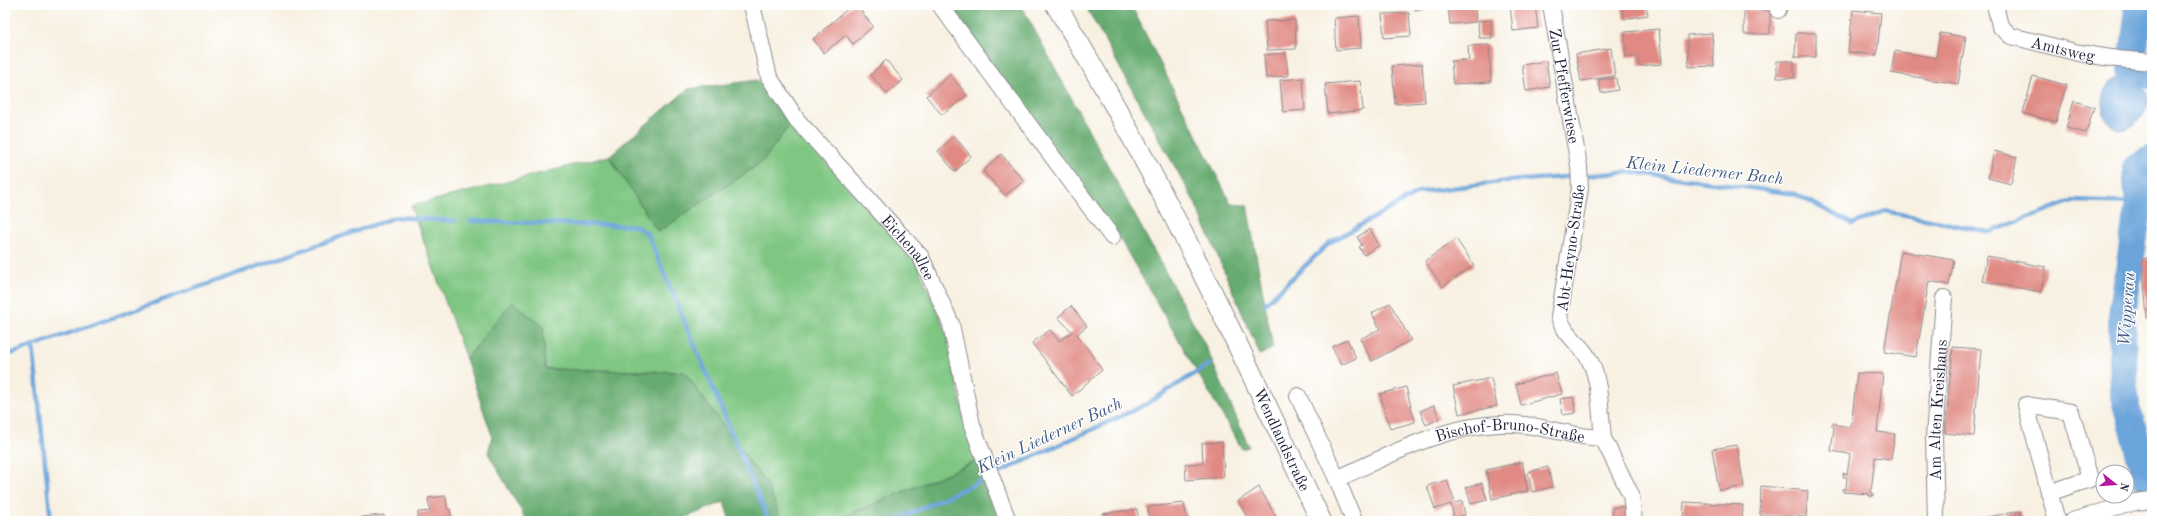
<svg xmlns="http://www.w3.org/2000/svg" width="2157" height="526" font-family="'Old Standard TT',serif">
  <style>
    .green { fill: #7ec681; stroke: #50745e }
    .forest { fill: #66ab6f; stroke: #465 }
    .water { fill: #6ba4da; stroke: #46638a }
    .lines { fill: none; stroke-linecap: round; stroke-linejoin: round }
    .stream { stroke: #6ba4da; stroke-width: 4.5 }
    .river { stroke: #6ba4da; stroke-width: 28 }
    .building { fill: #e18a84 }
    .minor-casing { stroke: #8d8a8e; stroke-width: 18 }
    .major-casing { stroke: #8d8a8e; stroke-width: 22 }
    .minor { stroke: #fff; stroke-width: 16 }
    .major { stroke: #fff; stroke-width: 20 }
    .labels { text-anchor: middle; stroke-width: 3; stroke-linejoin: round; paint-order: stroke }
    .street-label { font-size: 16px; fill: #22223b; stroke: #fff }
    .water-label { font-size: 17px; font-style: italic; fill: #435c83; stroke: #fff }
  </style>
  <rect width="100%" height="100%" fill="#fff"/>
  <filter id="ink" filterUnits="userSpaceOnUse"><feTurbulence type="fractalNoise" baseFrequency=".025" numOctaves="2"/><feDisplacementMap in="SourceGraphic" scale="8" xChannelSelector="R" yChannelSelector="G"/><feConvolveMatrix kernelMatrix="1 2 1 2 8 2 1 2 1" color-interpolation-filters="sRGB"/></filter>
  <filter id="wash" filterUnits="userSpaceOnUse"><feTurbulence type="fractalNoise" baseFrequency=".012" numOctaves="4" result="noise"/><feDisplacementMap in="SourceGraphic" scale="16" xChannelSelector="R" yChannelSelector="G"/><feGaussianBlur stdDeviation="0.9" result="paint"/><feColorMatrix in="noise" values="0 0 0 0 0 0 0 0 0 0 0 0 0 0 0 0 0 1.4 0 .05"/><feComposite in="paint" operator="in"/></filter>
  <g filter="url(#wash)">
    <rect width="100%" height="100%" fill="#f8f1e2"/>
    <!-- green -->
    <path class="green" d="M791,123L916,262L945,329L967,430L977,461L833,521H782L767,485L684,372L545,369L543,326L512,303L466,359L411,206L609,156L658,232L762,162Z"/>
    <!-- forest -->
    <path class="forest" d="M947,5H1021L1205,345L1249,447L1242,449L1118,236Z
      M1085,5H1131L1231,204L1247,205L1273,348L1260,355L1195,203Z
      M758,80L791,123L762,162L658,232L609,156L688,89Z
      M512,302L543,326L545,369L684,372L767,485L782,521H730L724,502L677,521H527L488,453L492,436L466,359Z
      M977,461L1000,521H833Z"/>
    <!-- water -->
    <path class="water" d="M2123,78C2146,84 2157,99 2140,119C2107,156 2083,82 2123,78Z"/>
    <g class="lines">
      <!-- stream -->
      <path class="stream" d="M470,221L635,226L647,233L769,521
        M1265,304L1329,243L1419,192L1508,181L1632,172L1795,194L1853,224L1885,211L1990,232L2072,201L2139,203
        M33,346L51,521
        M5,356L396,217L455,221
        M894,521L1143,406L1210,364"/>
      <!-- river -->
      <path class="river" d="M2137,5L2139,10L2131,70L2152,76
        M2152,158L2136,168L2139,203L2122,316L2124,396L2145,474L2152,489"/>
    </g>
    <g id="blocks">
      <!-- building -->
      <path class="building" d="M852,5H856L873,26L853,44L846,35L824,53L813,39Z
        M1415,5H1424V9L1415,10Z
        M1448,5H1475L1476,22L1450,24Z
        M1510,5H1535L1538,28L1513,31Z
        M1621,5H1646L1648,15L1624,19Z
        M1744,10H1770V34H1744Z
        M1853,10L1881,13L1877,55L1848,52Z
        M1409,13L1411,36L1384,38L1382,14Z
        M1359,16L1361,48L1336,50L1334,18Z
        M1295,20L1296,49L1267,50L1265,21Z
        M1491,20L1492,38H1479L1478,21Z
        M1659,29L1662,64L1639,66L1638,56L1626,57L1625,32Z
        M1712,33L1714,66L1689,67L1687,35Z
        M1796,33H1816V57H1795Z
        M1940,33L1966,37L1958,84L1891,73L1895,51L1936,58Z
        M1489,45L1491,82L1453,84L1451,61L1469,60L1468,46Z
        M1611,48L1615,76L1581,81L1576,54Z
        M1286,53L1288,76L1266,78L1264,55Z
        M886,60L903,80L887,94L871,75Z
        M1546,61L1550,87L1526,91L1522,65Z
        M1777,61H1794V78H1777Z
        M1422,64L1425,102L1395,104L1392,66Z
        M950,75L967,95L942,115L926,96Z
        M2033,76L2066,85L2056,122L2023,113Z
        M1303,78L1305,110L1283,112L1280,80Z
        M1616,78L1618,90L1601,93L1599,80Z
        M1360,81L1363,110L1328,114L1325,84Z
        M2074,101L2094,107L2086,133L2066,128Z
        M954,136L971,156L955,172L938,151Z
        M1994,151L2017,157L2011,184L1988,178Z
        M1001,154L1024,181L1005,195L983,171Z
        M1370,229L1379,245L1364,255L1359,247L1362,245L1357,237Z
        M1456,239L1474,265L1443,287L1425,261Z
        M1901,251L1954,260L1949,285L1929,281L1916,357L1884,352Z
        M1987,256L2046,267L2041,292L1982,281Z
        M2152,258V318H2147L2142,259Z
        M1390,303L1411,340L1372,361L1360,339L1380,329L1372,313Z
        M1071,306L1087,326L1077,334L1102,370L1072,396L1032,343L1050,330L1059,341L1072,332L1058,317Z
        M1347,339L1356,358L1341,365L1332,347Z
        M1953,347L1981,349L1974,436L1945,433Z
        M1556,373L1562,394L1521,405L1516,384Z
        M1857,373L1883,374L1877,432L1895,434L1891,459L1875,457L1871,492L1873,493V496H1869V494L1843,492V489H1846L1847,477H1843V473L1847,474L1850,454L1831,451L1834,428L1831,425L1834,422L1837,425L1851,427Z
        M1491,378L1497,406L1459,414L1453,386Z
        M1406,387L1415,422L1390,429L1380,394Z
        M1573,397L1576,413L1563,415L1560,399Z
        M1434,405L1439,419L1426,425L1420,411Z
        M1222,442L1224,477L1186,480L1185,464L1203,463L1202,443Z
        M1737,445L1744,486L1719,491L1712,449Z
        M1522,462L1528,491L1492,499L1486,470Z
        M1548,467L1552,487L1532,492L1528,472Z
        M1447,480L1455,503L1462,501L1465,515L1454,518L1451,504L1435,509L1427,486Z
        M1482,483L1487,500L1471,504L1466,487Z
        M1761,486L1808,491L1806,517L1760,515Z
        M1259,487L1277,519L1279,521H1249L1238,501Z
        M446,496L447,509H450L452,521H418V512L430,511L428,498Z
        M1684,502L1743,505L1742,521H1683Z
        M1184,503L1187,521H1150L1148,507Z
        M1629,506L1631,521H1613L1612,508Z
        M1137,509L1139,521H1103L1102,514Z
        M2020,511L2022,521H1971L1970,520Z
        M384,515V521H361L360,517Z"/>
    </g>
  </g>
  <g filter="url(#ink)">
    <use href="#blocks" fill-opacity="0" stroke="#8d8a8e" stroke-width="1"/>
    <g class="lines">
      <!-- minor casing -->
      <g class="minor-casing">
        <g id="minor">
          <path id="s1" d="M752,5L769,77L797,120L921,257L951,324L972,425L1008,521"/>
          <path d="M940,5L1112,237"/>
          <path id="s2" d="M1551,5L1579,166L1580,188L1559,317C1566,338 1582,344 1590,361C1601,383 1600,414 1603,438"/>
          <path d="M1778,5V10"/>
          <path id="s3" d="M1995,5L2000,26L2011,36L2079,53L2117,59L2152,62"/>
          <path id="s4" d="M1298,396L1337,479C1389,455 1442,426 1500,424C1536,422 1568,437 1603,438L1631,495L1634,521"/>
          <path d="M1337,479L1354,521"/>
          <path d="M2049,493L2090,479L2071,412L2026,405L2057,521"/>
          <path id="s5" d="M1936,521L1934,438L1944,298"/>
          <path d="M2072,521L2135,502L2152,500"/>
        </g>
      </g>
      <!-- major casing -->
      <g class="major-casing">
        <g id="major">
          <path id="s6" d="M1056,5C1157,170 1239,346 1321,521"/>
        </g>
      </g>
      <!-- minor -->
      <use href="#minor" class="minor"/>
      <!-- major -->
      <use href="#major" class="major"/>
    </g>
  </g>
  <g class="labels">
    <!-- street labels -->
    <g class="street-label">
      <text dy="6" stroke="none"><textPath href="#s3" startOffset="90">Amtsweg</textPath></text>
      <text dy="6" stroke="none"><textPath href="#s2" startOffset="82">Zur Pfefferwiese</textPath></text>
      <text dy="6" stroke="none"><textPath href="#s1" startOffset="295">Eichenallee</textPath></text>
      <text transform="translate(1570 248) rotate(-82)" y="6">Abt-Heyno-Straße</text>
      <text dy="6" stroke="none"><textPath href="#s5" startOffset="111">Am Alten Kreishaus</textPath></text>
      <text dy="6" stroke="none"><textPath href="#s4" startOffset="275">Bischof-Bruno-Straße</textPath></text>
      <text dy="6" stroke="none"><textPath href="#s6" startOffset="490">Wendlandstraße</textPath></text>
    </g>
    <!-- water labels -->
    <g class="water-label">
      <text transform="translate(1705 170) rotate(6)" y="6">Klein Liederner Bach</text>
      <text transform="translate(2126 309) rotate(-86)" y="6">Wipperau</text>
      <text transform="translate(1049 435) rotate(-25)" y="6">Klein Liederner Bach</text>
    </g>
  </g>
  <!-- margin -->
  <rect width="2157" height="526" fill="none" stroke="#fff" stroke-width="20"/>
  <!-- north arrow -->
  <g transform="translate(2115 484) rotate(107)"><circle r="19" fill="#ffffff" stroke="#a7a7b1"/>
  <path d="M0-3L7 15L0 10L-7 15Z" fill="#b5179e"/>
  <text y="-6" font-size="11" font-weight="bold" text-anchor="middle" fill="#22223b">N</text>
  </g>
</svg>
